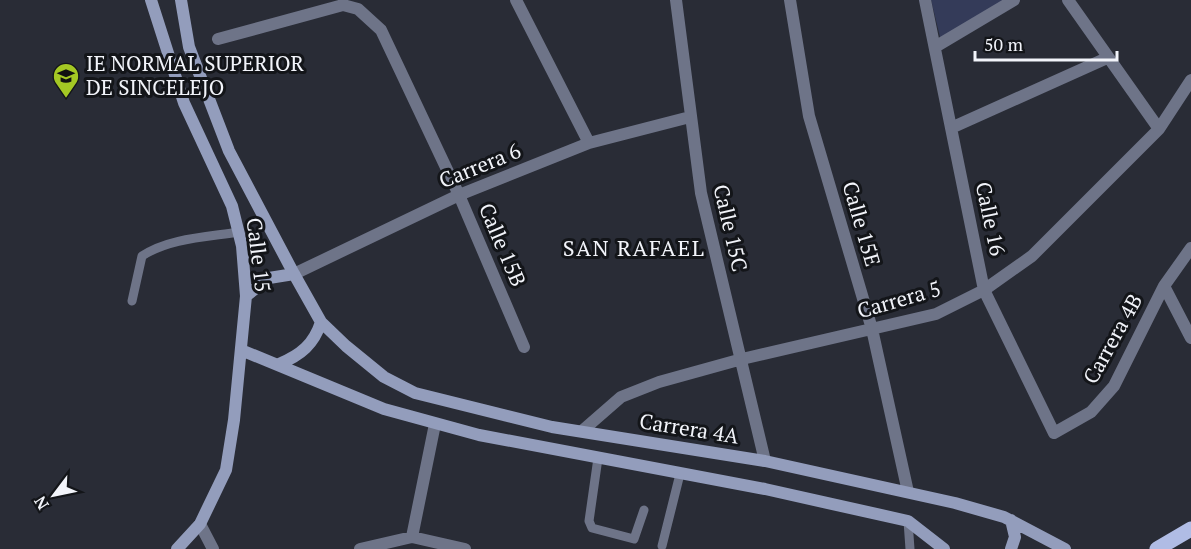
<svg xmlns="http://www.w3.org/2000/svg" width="1191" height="549" font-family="'PT Serif',serif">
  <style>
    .green { fill: #343b59 }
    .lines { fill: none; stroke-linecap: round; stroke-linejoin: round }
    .lane { stroke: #6e7488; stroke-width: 9 }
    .street { stroke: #6e7488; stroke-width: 12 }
    .secondary { stroke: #939dbc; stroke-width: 12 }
    .primary { stroke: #b0bce5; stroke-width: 15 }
    .labels { text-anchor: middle; stroke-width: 6; stroke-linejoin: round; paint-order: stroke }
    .poi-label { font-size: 21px; fill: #f2f4fa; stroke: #131519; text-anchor: start }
    .street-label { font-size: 21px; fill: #f2f4fa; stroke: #131519 }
    .neighbourhood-label { font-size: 22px; letter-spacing: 1.5px; fill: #f2f4fa; stroke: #131519 }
  </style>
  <rect width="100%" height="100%" fill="#292c36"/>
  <!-- green -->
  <path class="green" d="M931,0H1011L941,41Z"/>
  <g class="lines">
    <!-- lane -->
    <path class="lane" d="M132,301L142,256C169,238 207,237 239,232
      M598,458L589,521L592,528L634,539L644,510
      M908,521L910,549
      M662,546L680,474"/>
    <!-- street -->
    <path class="street" d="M516,0L589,143
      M676,0L701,193L765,461
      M790,0L809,116L872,329L908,492
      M925,0L984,290L1054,433L1091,412L1114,386L1164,286L1191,248
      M1068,0L1159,129
      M218,39L343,5L358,9L381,30L459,195L524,347
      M935,47L1014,0
      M951,128L1107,58
      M294,274L459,195L589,143L690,117
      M1164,286L1191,338
      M582,431L621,397L659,382L742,359L936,314L984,290L1032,256L1159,129L1191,80
      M200,524L213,549
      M412,537L435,424
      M360,549L412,537L465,549"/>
    <!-- secondary -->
    <path class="secondary" d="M151,0L184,103L232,206L242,246L246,296L234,420L226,470L200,524L177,549
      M181,0L189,47L229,151L294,274L321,322L346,346L384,377L415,393L552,427L765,461L955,503L1004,517L1065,549
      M246,296L269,278L294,274
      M241,350L384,409L479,435L765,489L908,521L944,549
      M279,364C301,355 314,344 321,322
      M1011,520L1015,537L1011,549"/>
    <!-- primary -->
    <path class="primary" d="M1157,549L1191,529"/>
  </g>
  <!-- icons -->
  <defs>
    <g id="university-pin" transform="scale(1.35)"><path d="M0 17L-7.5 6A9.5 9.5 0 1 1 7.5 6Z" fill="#a4c824" stroke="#131519"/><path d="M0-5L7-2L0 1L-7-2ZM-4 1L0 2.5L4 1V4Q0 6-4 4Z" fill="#111"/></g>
  </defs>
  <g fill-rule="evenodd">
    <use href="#university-pin" x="66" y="76"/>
  </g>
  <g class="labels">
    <!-- poi labels -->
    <g class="poi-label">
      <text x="86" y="71">IE NORMAL SUPERIOR<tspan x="86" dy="24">DE SINCELEJO</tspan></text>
    </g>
    <!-- street labels -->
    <g class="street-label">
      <text transform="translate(480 166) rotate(-22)" y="7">Carrera 6</text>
      <text transform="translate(990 219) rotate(78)" y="7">Calle 16</text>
      <text transform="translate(861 224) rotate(74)" y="7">Calle 15E</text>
      <text transform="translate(730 228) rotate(77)" y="7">Calle 15C</text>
      <text transform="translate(502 245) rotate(67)" y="7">Calle 15B</text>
      <text transform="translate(258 255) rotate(83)" y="7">Calle 15</text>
      <text transform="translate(899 300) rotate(-16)" y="7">Carrera 5</text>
      <text transform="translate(1113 339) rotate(-61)" y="7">Carrera 4B</text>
      <text transform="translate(689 429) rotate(9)" y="7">Carrera 4A</text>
    </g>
    <!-- neighbourhood labels -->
    <g class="neighbourhood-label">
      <text x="634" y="256">SAN RAFAEL</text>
    </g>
  </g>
  <!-- north arrow -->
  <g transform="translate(54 495) rotate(238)" stroke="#131519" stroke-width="4.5" paint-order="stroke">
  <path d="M0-4.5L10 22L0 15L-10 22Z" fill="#f2f4fa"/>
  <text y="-9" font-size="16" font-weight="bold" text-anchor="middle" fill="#f2f4fa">N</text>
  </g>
  <!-- scale -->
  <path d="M975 51v9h142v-9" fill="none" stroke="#f2f4fa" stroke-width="3"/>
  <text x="984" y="51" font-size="18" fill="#f2f4fa" stroke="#131519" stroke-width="4.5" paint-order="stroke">50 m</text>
</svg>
